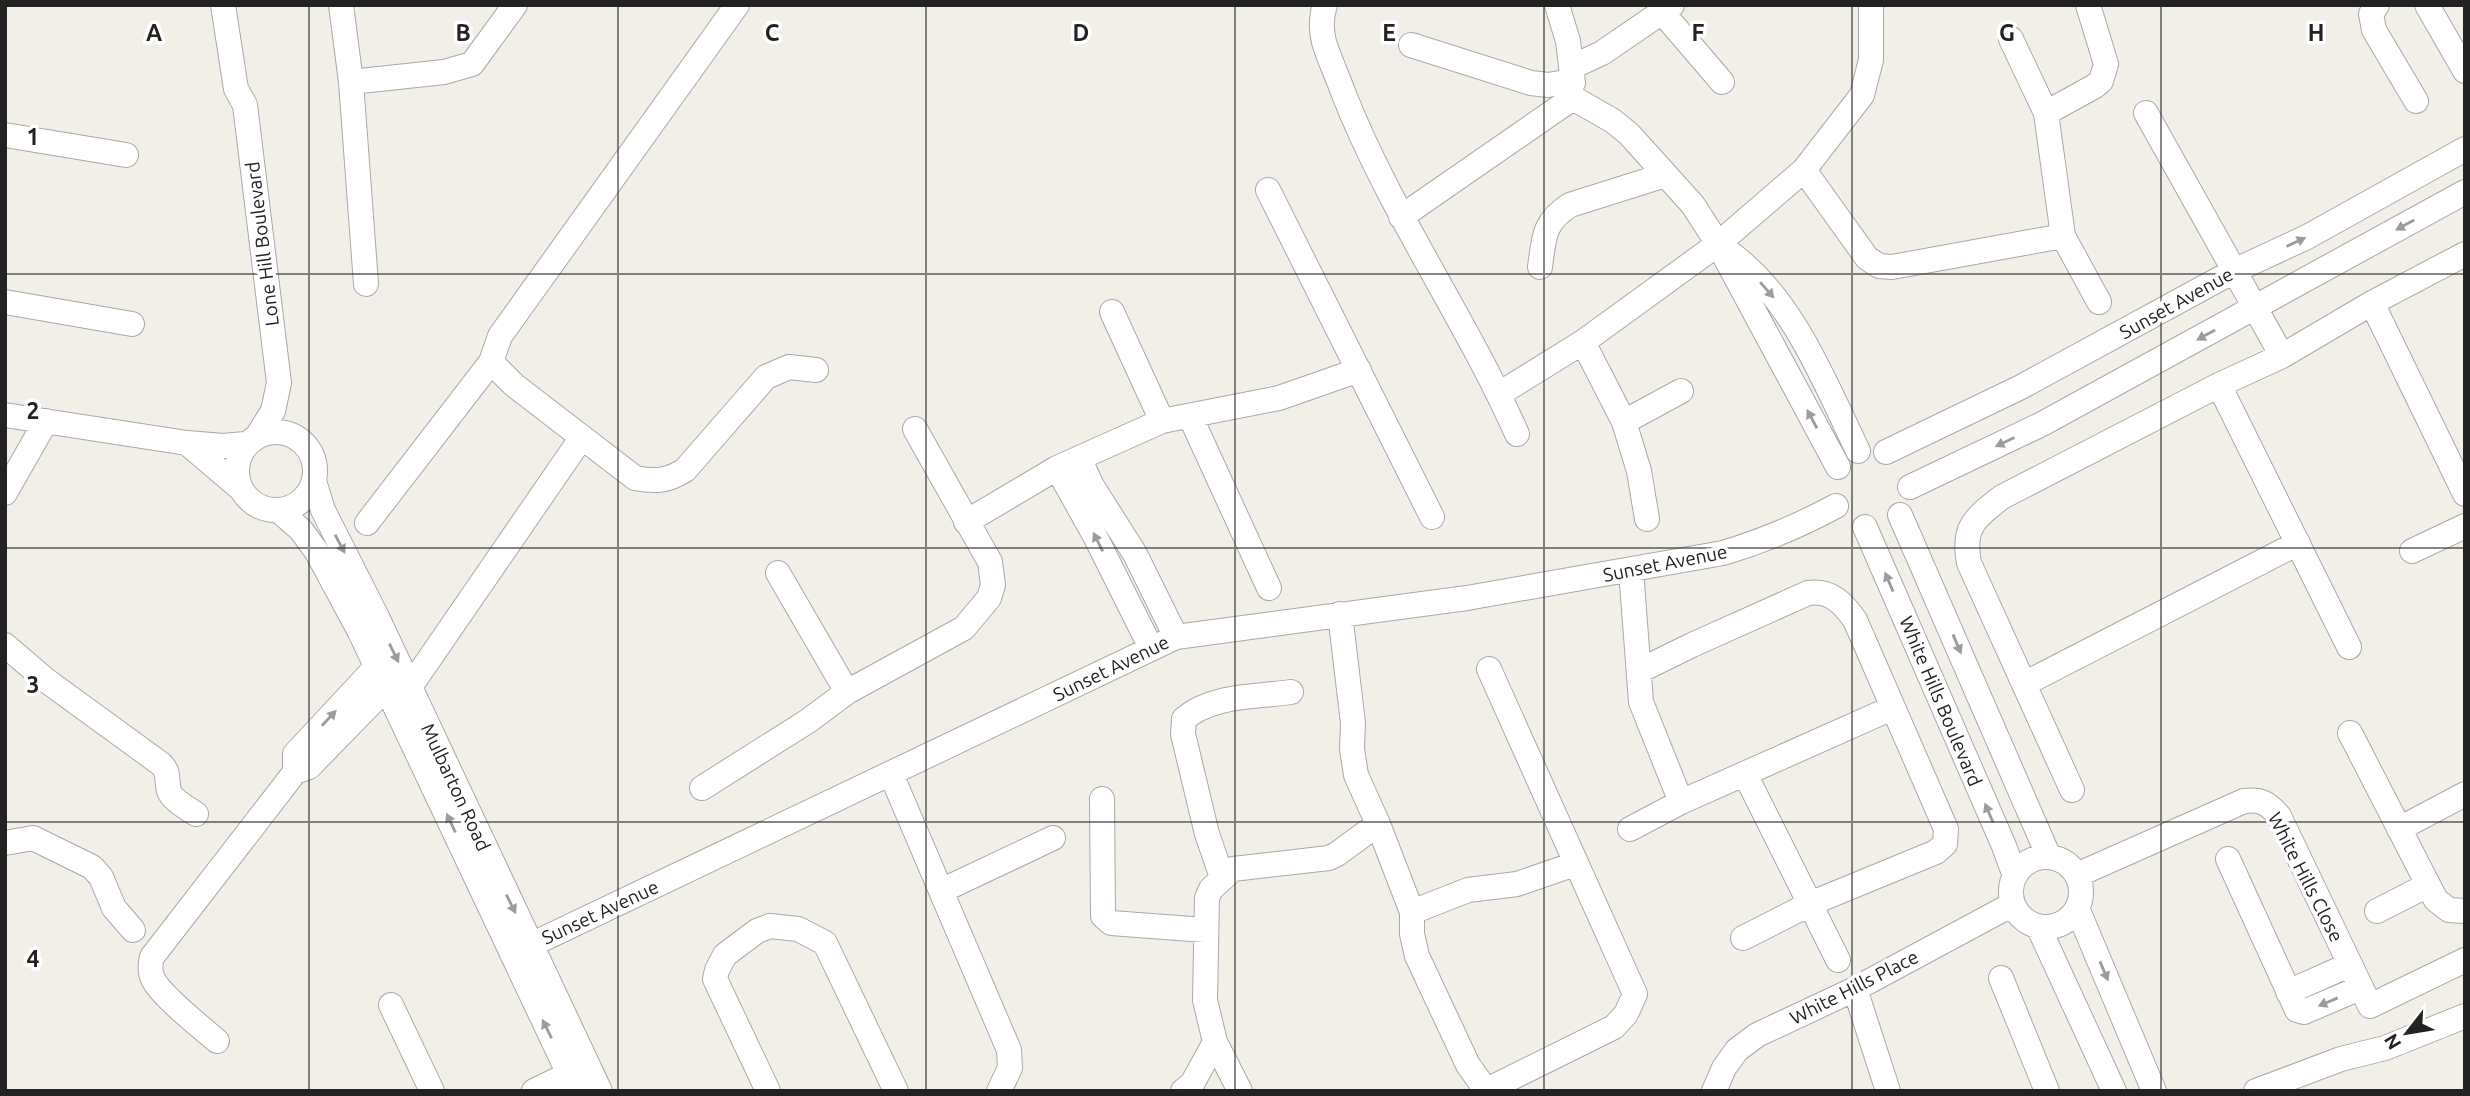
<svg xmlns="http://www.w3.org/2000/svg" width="2470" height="1096" font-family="Ubuntu,sans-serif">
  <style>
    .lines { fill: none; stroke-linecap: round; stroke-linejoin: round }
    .minor-casing { stroke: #a9a9a9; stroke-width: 26 }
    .minor { stroke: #fff; stroke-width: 24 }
    .oneway { fill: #9c9c9c }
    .grid { fill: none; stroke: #222; stroke-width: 2; stroke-opacity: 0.55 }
    .labels { text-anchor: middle; stroke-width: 7; stroke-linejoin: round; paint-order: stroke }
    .street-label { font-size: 19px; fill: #222; stroke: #fff }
    .grid-label { font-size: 23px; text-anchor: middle; font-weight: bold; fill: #222; stroke: #fff; stroke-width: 7; stroke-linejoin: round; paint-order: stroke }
  </style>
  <rect width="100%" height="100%" fill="#f2efe9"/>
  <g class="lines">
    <!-- minor casing -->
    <g class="minor-casing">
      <path id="minor" d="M223,5L236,89L245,105L279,383L273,411L258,435
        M341,5L351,82L366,284
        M737,5L500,336L491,362L514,385L635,478C655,482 668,481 685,470L766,377L789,367L816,370
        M1325,5C1321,16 1321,31 1324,42C1329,59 1337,75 1343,92C1390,212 1465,317 1517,434
        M1557,5L1568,41L1573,83
        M2377,5L2371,14L2374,30L2416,101
        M2427,5L2465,71
        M1662,12L1722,82
        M2011,39L2046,113L2063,236L2099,302
        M1411,45L1531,83L1548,85L1572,81
        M1572,67L1602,53L1672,5
        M351,82L444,72L472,64L515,5
        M1573,98L1613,121L1629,134L1693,205L1718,244L1838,467
        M2046,113L2095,86L2101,81L2106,64L2088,5
        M2146,113L2282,356
        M5,135L126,155
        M1804,170L1867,258L1879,266L1892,267L2063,236
        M1268,190L1432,517
        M1401,217L1573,98
        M1730,253C1793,299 1825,383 1858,451
        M1540,267C1544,238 1543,222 1570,205L1665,175
        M5,302L132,324
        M2372,303L2465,494
        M1112,312L1162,421
        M1583,342L1624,422L1639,471L1647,519
        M2219,385L2349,647
        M1499,394L1583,342L1718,244L1804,170L1862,95L1871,60V5
        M5,415L187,443L223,446L245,444
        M1190,416L1269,588
        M1624,422L1681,391
        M237 471a39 39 0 1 1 78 0a39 39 0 1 1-78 0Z
        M187,443L240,488
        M1886,452L2021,387L2234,271L2307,237L2465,149
        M1079,458L1092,486L1135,554L1176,637
        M1057,468L1095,536L1151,648
        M314,481L323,510L378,619L600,1091
        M1910,487L2042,424L2465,192
        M5,493L46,421
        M278,510L301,530L317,552L360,632L577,1091
        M1900,515L2049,857
        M966,522L1057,468L1162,421L1279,398L1359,370
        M367,523L491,362
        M1865,527L2004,846L2015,876
        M2412,551L2465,526
        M1631,570L1641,702L1681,802
        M778,573L847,692
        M1340,614L1353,723L1352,749L1356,775L1378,824L1412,912V934L1417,956L1468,1065L1486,1090
        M5,645L47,681L161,764C170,773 166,779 169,791C172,800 189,809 196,814
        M1639,671L1692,645L1808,593C1831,590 1843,603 1855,620L1946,829L1945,844L1936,852L1812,903L1743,938
        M2024,684L2298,543
        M400,692L410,687L582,437
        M2350,733L2436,900L2449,910L2465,911
        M295,772V754L377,666
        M891,774L1009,1050L1010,1068L999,1091
        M1745,774L1838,960
        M702,788L808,721L847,692L964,628L989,598L993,585L990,562L915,429
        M2072,790L1969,563C1962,527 1975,518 2002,497L2219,385L2282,356L2372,303L2465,254
        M1102,799L1103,916L1111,923L1205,930
        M1630,829L1681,802L1892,708
        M2399,829L2465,794
        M5,843L33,838L92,867L101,877L114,908L133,930
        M2011 892a35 35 0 1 1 70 0a35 35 0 1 1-70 0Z
        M2228,859L2297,1010L2304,1012L2360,988
        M2077,875L2244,801C2261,799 2268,803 2279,816L2370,1006L2465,960
        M1222,877L1207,834L1183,734L1184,719C1211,695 1256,697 1291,692
        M941,891L1053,838
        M2077,908L2154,1091
        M2377,911L2428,885
        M1412,912L1468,890L1517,884L1575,864
        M2038,926L2114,1091
        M512,954L1176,637L1467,598L1723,553C1763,541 1799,526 1836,506
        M2001,978L2047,1091
        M1855,989L1888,1091
        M2288,992L2349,965
        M391,1005L432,1091
        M217,1041C201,1027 161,996 153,979C150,973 150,964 152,957L295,772L309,767L387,687
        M534,1091L569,1074
        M768,1091L715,979L717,970L725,955L757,931L770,926L798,929L825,943L896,1091
        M1183,1091L1192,1084L1215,1042
        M1240,1091L1215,1042L1205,1000L1207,898L1211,889L1233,869L1329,858L1337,854L1378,824
        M1485,1091L1614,1027L1626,1014L1635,994L1489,669
        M1714,1091L1724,1068L1737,1050L1757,1035L1855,989L2013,904
        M2256,1091L2341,1059L2385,1048L2465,1016"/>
    </g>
    <!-- minor -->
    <use href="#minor" class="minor"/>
  </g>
  <!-- one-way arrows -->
  <defs><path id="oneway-solid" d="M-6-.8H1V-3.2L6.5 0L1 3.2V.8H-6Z" transform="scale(1.75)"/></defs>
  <g class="oneway">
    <use href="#oneway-solid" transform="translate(2405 225) rotate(151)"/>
    <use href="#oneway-solid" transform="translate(2296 242) rotate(-25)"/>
    <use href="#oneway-solid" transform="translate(1767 290) rotate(49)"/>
    <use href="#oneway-solid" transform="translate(2206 335) rotate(151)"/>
    <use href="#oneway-solid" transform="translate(1812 419) rotate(-118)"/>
    <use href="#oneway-solid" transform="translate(2005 442) rotate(154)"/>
    <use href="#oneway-solid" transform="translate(1098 542) rotate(-117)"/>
    <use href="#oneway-solid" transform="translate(340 544) rotate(62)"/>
    <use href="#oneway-solid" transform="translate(1889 582) rotate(-113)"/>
    <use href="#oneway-solid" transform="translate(1957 644) rotate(67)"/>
    <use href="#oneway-solid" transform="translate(394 653) rotate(64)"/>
    <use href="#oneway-solid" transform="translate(329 718) rotate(-47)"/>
    <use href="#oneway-solid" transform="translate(1989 813) rotate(-113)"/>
    <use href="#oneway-solid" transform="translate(451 823) rotate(-115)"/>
    <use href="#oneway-solid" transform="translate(511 904) rotate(63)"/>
    <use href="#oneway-solid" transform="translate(2104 971) rotate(67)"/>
    <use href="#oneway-solid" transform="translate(2328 1002) rotate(157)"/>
    <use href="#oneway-solid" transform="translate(547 1029) rotate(-116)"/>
  </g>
  <!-- grid -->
  <path class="grid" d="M309,5V1091M618,5V1091M926,5V1091M1235,5V1091M1544,5V1091M1852,5V1091M2161,5V1091M5,274H2465M5,548H2465M5,822H2465"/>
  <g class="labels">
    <!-- street labels -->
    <g class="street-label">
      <text transform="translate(262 244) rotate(-97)" y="7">Lone Hill Boulevard</text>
      <text transform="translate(2176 303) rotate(-29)" y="7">Sunset Avenue</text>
      <text transform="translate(1665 563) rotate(-11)" y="7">Sunset Avenue</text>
      <text transform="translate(1111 668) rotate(-26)" y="7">Sunset Avenue</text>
      <text transform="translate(1941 701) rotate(67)" y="7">White Hills Boulevard</text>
      <text transform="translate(456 787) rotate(65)" y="7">Mulbarton Road</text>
      <text transform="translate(2306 877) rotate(63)" y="7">White Hills Close</text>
      <text transform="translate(600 912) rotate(-25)" y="7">Sunset Avenue</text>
      <text transform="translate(1854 987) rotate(-27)" y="7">White Hills Place</text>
    </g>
  </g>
  <g class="grid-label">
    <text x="154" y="41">A</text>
    <text x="463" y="41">B</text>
    <text x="772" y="41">C</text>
    <text x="1081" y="41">D</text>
    <text x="1389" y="41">E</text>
    <text x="1698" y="41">F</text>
    <text x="2007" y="41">G</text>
    <text x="2316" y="41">H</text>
    <text x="33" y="145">1</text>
    <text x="33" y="419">2</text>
    <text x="33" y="693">3</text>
    <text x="33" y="967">4</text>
  </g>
  <!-- border -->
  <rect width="2470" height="1096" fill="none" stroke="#222222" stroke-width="14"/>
  <!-- north arrow -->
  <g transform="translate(2407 1033) rotate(239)" stroke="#ffffff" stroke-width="5" paint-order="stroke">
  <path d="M0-5L12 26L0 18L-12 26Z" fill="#222222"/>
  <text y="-10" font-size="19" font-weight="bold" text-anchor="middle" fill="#222222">N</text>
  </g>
</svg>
